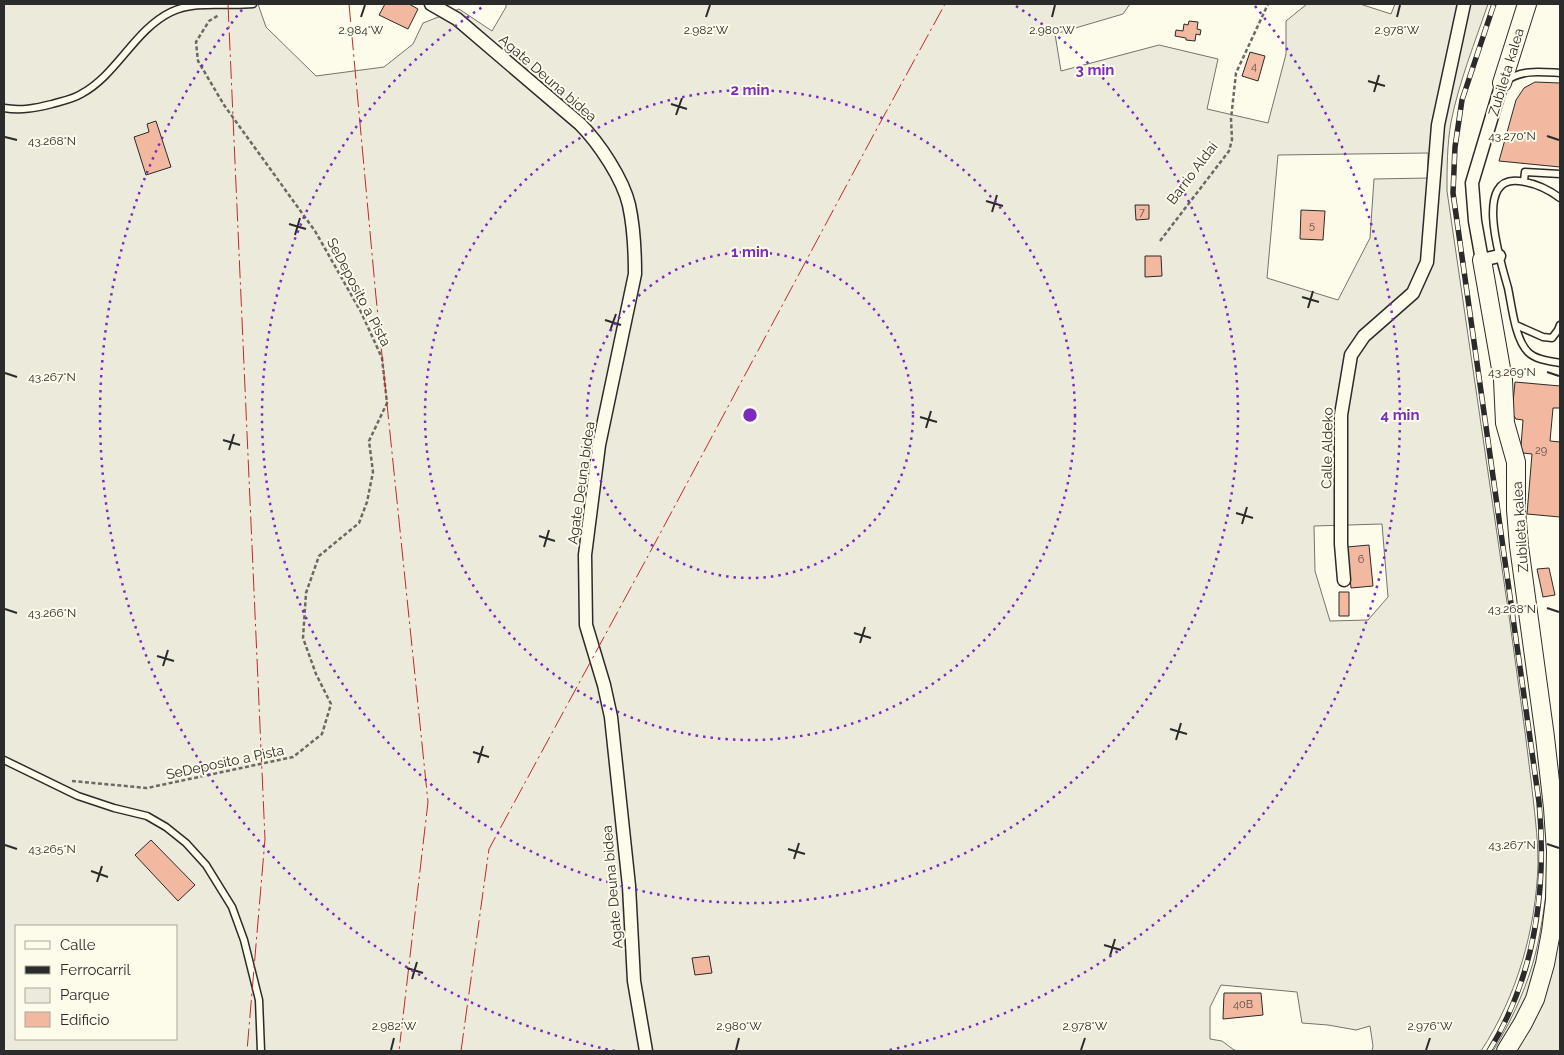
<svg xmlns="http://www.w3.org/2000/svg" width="1564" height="1055" font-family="Raleway,sans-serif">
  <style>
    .green { fill: #ecebdb; stroke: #74746e; fill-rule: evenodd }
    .building { fill: #f2b8a0; stroke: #2b2b2b }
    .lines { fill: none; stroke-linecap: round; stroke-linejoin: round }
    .lane-casing { stroke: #2b2b2b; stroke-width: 9 }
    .street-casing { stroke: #2b2b2b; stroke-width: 15 }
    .secondary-casing { stroke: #2b2b2b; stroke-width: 20 }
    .path { stroke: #6a6964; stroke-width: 2.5; stroke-dasharray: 4 2.5; stroke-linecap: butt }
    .lane { stroke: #fdfbea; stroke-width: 6 }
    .street { stroke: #fdfbea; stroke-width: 12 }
    .secondary { stroke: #fdfbea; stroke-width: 18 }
    .rail-casing { stroke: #2b2b2b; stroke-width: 5.5 }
    .rail { stroke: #fdfbea; stroke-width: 4; stroke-dasharray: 11; stroke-linecap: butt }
    .power { stroke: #c62828; stroke-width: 1; stroke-dasharray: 18 4 2.5 4; stroke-linecap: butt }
    .ticks { fill: none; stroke: #2b2b2b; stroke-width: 2 }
    .ring { fill: none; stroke: #7b2cbf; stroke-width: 2.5; stroke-dasharray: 2.5 5 }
    .labels { text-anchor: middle; stroke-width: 4; stroke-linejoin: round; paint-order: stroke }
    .number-label { font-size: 11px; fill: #5d4e48 }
    .street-label { font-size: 14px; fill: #2b2b2b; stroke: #fdfbea }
    .ticks-label { font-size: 12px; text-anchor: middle; fill: #2b2b2b; stroke: #fdfbea; stroke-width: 4; stroke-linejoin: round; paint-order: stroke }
    .centre { fill: #7b2cbf; stroke: #fdfbea; stroke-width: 2.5 }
    .ring-label { font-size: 15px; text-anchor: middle; font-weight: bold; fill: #7b2cbf; stroke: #fdfbea; stroke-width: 4; stroke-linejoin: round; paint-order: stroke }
  </style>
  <rect width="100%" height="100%" fill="#fdfbea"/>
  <!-- green -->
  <path class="green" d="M4,4H258L266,27L316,76L384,67L413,44L423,23L459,9L492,31L506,7V4H1130L1123,14L1055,34L1061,71L1159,45L1218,59L1207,109L1268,123L1286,54V21L1307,4H1360L1391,14L1395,4H1488C1475,42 1459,82 1451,122C1447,145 1447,168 1447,191C1468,335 1489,479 1510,623C1517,675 1525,728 1531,780C1534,808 1538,836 1538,864C1536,929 1517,996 1481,1051H1372L1373,1046L1370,1026L1356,1030L1328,1025L1302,1023L1297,992L1221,985L1210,1007V1039L1222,1041L1234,1050L1240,1051H4ZM1428,153V178L1374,179L1370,238L1338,300L1267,278L1278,155ZM1382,524L1388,597L1368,620L1330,621L1315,571L1314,526ZM16,926H176V1039H16Z
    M1547,886L1551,887L1536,978L1499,1051H1493C1515,1015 1533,974 1540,932C1543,917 1545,901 1547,886Z
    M1560,930V1051H1512L1547,987L1554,963Z"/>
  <!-- building -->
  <path class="building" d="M385,4H409L418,9L408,29L379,15Z
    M1189,21L1198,22L1197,29L1201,30L1200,35L1196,34L1195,41L1186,40V38L1175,36L1176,30L1183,31L1184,24L1188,25Z
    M1250,52L1265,56L1258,81L1242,76Z
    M1535,82L1560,83V167L1499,161L1516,100L1524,88Z
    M156,121L171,167L146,175L134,137L149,132L147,124Z
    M1135,205H1149V219L1136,220Z
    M1301,210L1325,211L1323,240L1300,239Z
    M1145,256H1161L1162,276L1145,277Z
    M1515,382L1560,386V408H1553L1550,441L1560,442V517L1527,514L1532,454L1523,453L1521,446L1523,420L1516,419L1512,413Z
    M1369,545L1373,586L1351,588L1347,547Z
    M1549,568L1555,595L1543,597L1537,569Z
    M1339,592H1349V616H1339Z
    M151,840L195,885L178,901L135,855Z
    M709,956L712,973L695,975L692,958Z
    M1224,993H1261L1263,1015L1223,1019Z"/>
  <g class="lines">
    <!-- lane casing -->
    <g class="lane-casing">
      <path id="lane" d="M1506,81C1522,69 1542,72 1560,73
        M4,108C21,111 36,108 52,104C62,101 73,99 81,94C117,75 134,30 171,12C196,0 226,7 253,4
        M1524,181L1525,172L1560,174
        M1560,198C1548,189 1535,183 1519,181C1472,175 1502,266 1508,288C1512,307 1515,339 1528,352C1536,360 1550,361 1560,363
        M1516,325L1543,337L1552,338L1558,330L1560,325
        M4,760L78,796L114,808L147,816L166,827L186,843L206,865L232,907L244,940L259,1000L261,1051"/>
    </g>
    <!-- street casing -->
    <g class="street-casing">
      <path id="street" d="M431,4L457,19L580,124C599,143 623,179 629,205C634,228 635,252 635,274L599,445L585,555L586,625L604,685L611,717L629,886L634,981L646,1051
        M1499,256L1482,260L1475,221L1472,183L1502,83
        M1344,580L1341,544V415L1351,355L1364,336L1413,293L1427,262L1438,125L1464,4"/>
    </g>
    <!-- secondary casing -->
    <g class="secondary-casing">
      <path id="secondary" d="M1502,83L1527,4
        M1482,260L1503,380L1505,423L1516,462V510L1519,546L1545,737L1553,808L1556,851L1555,900L1551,932L1545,964L1535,999L1523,1023L1506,1051"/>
    </g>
    <!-- path -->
    <path class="path" d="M1160,241L1229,151L1232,140L1231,119L1236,73L1268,4
      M72,781L147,788L293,757L322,734L331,704L316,674L303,638L306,593L319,556L359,523L367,502L373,472L369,441L387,403L382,358L361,312L315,231L224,105L198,61L196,42L209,21L219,15"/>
    <!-- lane -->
    <use href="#lane" class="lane"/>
    <!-- street -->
    <use href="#street" class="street"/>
    <!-- secondary -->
    <use href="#secondary" class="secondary"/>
    <!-- rail casing -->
    <g class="rail-casing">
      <path id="rail" d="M1489,1051C1535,976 1547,888 1539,802L1453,193L1455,147L1462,100L1494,4"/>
    </g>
    <!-- rail -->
    <use href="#rail" class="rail"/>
    <!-- power -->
    <path class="power" d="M228,4L265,839L247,1051
      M349,4L376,297L428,802L399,1051
      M461,1051L489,849L655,543L874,134L945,4"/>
  </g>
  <!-- ticks -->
  <path class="ticks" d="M361,17L365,5M706,17L710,5M1052,17L1055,5M1397,17L1400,5M1368,81L1385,86M1374,92L1379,75M671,104L687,109M676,115L682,98M1547,136L1559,140M5,137L17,140M986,201L1003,206M992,212L997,195M289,224L306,229M295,235L300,218M1302,297L1319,302M1308,308L1313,291M605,320L621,325M610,331L616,314M1547,372L1559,376M5,373L17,377M920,417L937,422M926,428L931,411M223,440L240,445M229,450L234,434M1236,513L1253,518M1242,524L1247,507M539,536L555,541M544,547L549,530M1547,608L1559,612M5,609L17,613M854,633L871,638M860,643L865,627M157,656L174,661M163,666L168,650M1170,729L1187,734M1176,740L1181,723M473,752L489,757M478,763L483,746M1547,844L1559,848M5,845L17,849M788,849L805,854M794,859L799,843M91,871L108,877M97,882L102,866M1104,945L1121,950M1110,956L1115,939M407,968L423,973M412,979L417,962M391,1050L394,1038M736,1050L739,1038M1081,1050L1085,1038M1426,1050L1430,1038"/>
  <!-- distance rings -->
  <g class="ring">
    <circle cx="750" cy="415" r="163"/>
    <circle cx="750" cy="415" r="325"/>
    <path d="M1016 6A488 488 0 1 1 484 6"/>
    <path d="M615 1051A650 650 0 0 1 245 6M1255 6A650 650 0 0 1 885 1051"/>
  </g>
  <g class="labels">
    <!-- number labels -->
    <g class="number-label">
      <text x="1254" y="70">4</text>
      <text x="1142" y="216">7</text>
      <text x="1312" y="229">5</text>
      <text x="1541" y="454">29</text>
      <text x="1361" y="563">6</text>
      <text x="1243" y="1008">40B</text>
    </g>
    <!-- street labels -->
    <g class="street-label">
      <text transform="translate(1506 72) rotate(-73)" y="5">Zubileta kalea</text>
      <text transform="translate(548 78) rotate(41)" y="5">Agate Deuna bidea</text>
      <text transform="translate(1192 173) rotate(-53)" y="5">Barrio Aldai</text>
      <text transform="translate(359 292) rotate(62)" y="5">SeDeposito a Pista</text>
      <text transform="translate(1327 448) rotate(-89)" y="5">Calle Aldeko</text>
      <text transform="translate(581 483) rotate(-82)" y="5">Agate Deuna bidea</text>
      <text transform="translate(1520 527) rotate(-94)" y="5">Zubileta kalea</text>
      <text transform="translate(225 762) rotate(-12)" y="5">SeDeposito a Pista</text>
      <text transform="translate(612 887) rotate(-95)" y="5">Agate Deuna bidea</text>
    </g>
  </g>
  <g class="ticks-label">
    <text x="361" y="34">2.984°W</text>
    <text x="706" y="34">2.982°W</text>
    <text x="1052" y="34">2.980°W</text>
    <text x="1397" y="34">2.978°W</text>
    <text x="1512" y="140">43.270°N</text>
    <text x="52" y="145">43.268°N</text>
    <text x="1512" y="376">43.269°N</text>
    <text x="52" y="381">43.267°N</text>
    <text x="1512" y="613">43.268°N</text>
    <text x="52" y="617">43.266°N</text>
    <text x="1512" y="849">43.267°N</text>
    <text x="52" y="853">43.265°N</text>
    <text x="394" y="1030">2.982°W</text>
    <text x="739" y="1030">2.980°W</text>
    <text x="1085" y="1030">2.978°W</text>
    <text x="1430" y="1030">2.976°W</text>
  </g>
  <circle cx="750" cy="415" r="8" class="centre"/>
  <g class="ring-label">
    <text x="1095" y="75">3 min</text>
    <text x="750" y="95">2 min</text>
    <text x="750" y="257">1 min</text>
    <text x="1400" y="420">4 min</text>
  </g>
  <!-- border -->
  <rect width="1564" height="1055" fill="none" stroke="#2b2b2b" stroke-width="10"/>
  <!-- legend -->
  <rect x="15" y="925" width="162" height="115" fill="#fdfbea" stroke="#a9a89e"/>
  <rect x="25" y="941" width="25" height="8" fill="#fdfbea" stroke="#a9a89e"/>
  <text x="60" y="950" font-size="15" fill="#2b2b2b">Calle</text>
  <rect x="25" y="966" width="25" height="8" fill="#2b2b2b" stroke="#a9a89e"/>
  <text x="60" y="975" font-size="15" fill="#2b2b2b">Ferrocarril</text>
  <rect x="25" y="988" width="25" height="15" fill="#ecebdb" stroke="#a9a89e"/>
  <text x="60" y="1000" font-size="15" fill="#2b2b2b">Parque</text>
  <rect x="25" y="1012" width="25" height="15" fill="#f2b8a0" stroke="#a9a89e"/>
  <text x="60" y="1025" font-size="15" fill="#2b2b2b">Edificio</text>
</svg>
